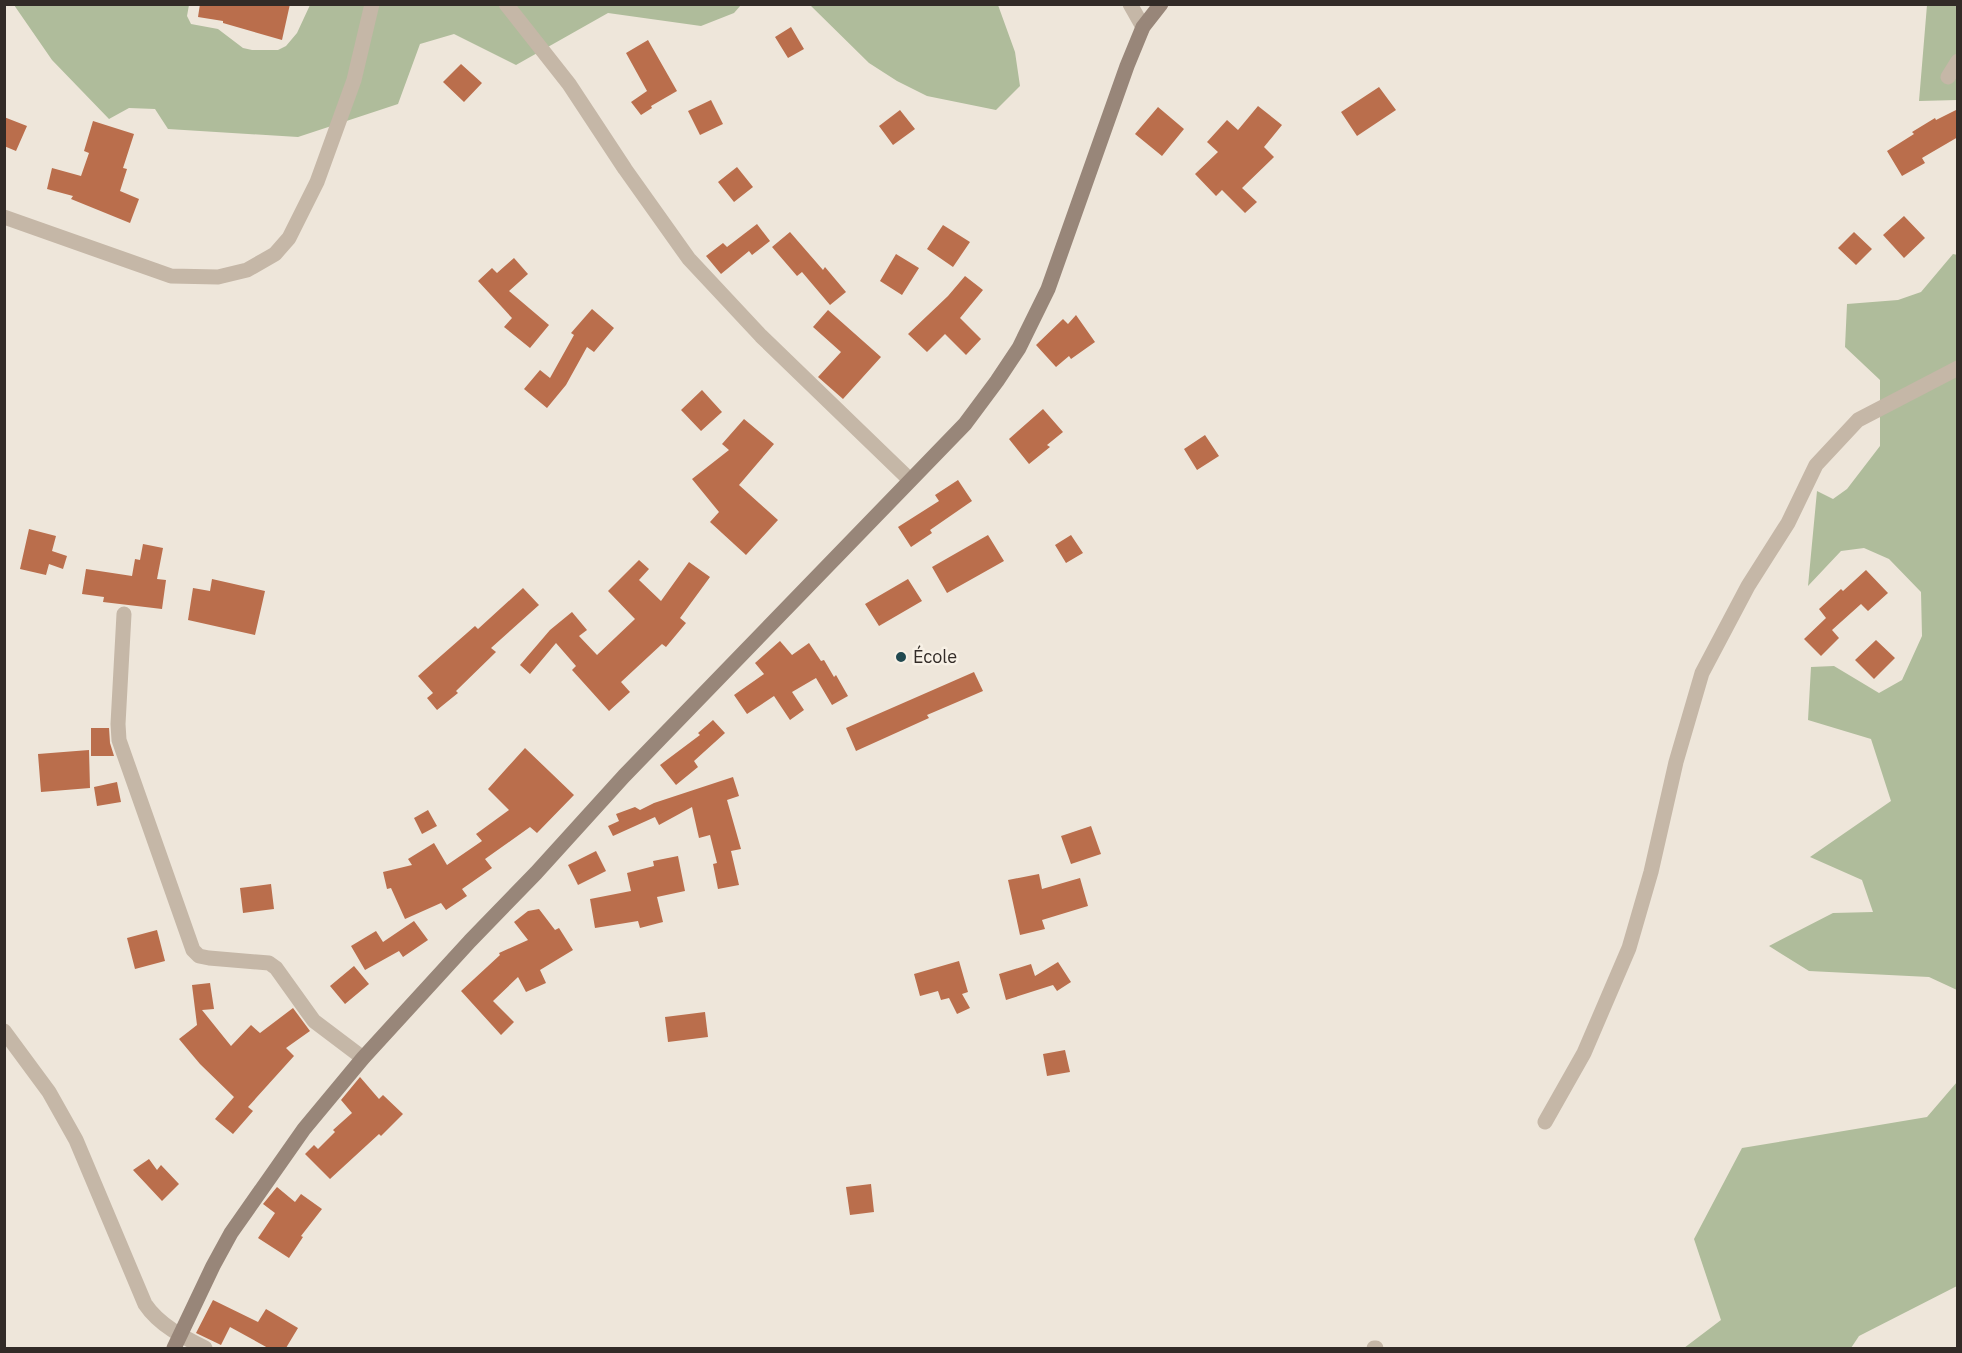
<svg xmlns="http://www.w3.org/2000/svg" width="1962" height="1353" font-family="'IBM Plex Sans',sans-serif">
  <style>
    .green { fill: #afbc9b }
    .building { fill: #ba6e4c }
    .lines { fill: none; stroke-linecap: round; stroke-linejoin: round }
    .street { stroke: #c5b7a7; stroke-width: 15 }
    .secondary { stroke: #988679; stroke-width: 15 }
    .poi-dot { fill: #214950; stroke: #f7f0e5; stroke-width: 2 }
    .labels { text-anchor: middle; stroke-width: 5; stroke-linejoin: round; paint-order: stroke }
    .poi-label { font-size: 18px; fill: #322b27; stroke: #f7f0e5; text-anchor: start }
  </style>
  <rect width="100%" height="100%" fill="#eee6da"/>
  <!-- green -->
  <path class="green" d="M14,5H189L187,16L191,24L218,29L243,48L252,50H278L286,46L297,33L310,5H741L734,13L701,26L608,13L516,65L454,34L420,44L398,104L298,137L168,129L155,109L129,108L109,119L52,60Z
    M810,5H998L1015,52L1020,86L996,110L927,96L897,81L869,63Z
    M1927,5H1957V100L1919,101Z
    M1953,254L1958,255L1957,990L1929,977L1809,971L1769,946L1833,913L1873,912L1862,880L1810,857L1891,801L1871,739L1808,720L1811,667L1834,666L1879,693L1902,680L1922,636L1921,592L1889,559L1864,548L1841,551L1808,586L1817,491L1833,499L1847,489L1880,446V380L1845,347L1847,304L1898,300L1921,292Z
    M1957,1082V1286L1859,1336L1851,1348H1684L1721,1320L1694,1239L1742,1148L1927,1117Z"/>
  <!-- building -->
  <path class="building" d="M200,4H290L282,40L223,23V21L198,17Z
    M791,27L804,49L788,58L775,37Z
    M648,40L677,91L651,106L652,108L641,115L631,102L647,91L626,53Z
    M461,64L482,83L464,102L443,82Z
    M1379,87L1396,110L1357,136L1341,112Z
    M711,100L723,124L700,135L688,111Z
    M1258,106L1282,125L1264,147L1274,157L1242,188L1257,202L1245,213L1222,190L1216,196L1195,174L1218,152L1207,142L1227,120L1238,130Z
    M1158,107L1184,129L1162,156L1135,134Z
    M1958,109V137L1922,158L1925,163L1902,176L1887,151L1914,134L1912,132L1935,118L1936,120Z
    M900,110L915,129L893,145L879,126Z
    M4,117L27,126L16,151L4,146Z
    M93,121L134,134L123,168L127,169L120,191L139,199L130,223L71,199L73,196L47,189L52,168L81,176L89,153L84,151Z
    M737,167L753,187L734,202L718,182Z
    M1904,216L1925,238L1904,258L1883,235Z
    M757,224L770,241L752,255L749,251L721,274L706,256L723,243L727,247Z
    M943,225L970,242L953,267L927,249Z
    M790,232L823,270L825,267L846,292L830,305L802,272L797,276L772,247Z
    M1854,232L1872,249L1856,265L1838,248Z
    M896,254L919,268L902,295L880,281Z
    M514,258L528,274L509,291L549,325L530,348L504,327L512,318L478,281L492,268L497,273Z
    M965,276L983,290L960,318L981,339L966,355L945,334L927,352L908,334L948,296Z
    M592,309L614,328L594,352L587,347L566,385L547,408L524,389L540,370L550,378L574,335L571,333Z
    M828,310L881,357L843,399L818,377L841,352L813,327Z
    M1076,315L1095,342L1071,359L1069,356L1056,367L1036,345L1063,319L1068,324Z
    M702,390L722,412L701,431L681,410Z
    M1043,409L1063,432L1047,445L1050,447L1029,464L1009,439Z
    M744,419L774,444L739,485L778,520L746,555L710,522L719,512L692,479L729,450L722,444Z
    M1205,435L1219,456L1197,470L1184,449Z
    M958,480L972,501L930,530L932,533L911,547L898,527L939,501L935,495Z
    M29,529L56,536L52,551L67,556L63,569L49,564L46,575L20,569Z
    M988,535L1004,561L947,593L932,567Z
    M1071,535L1083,553L1066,563L1055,545Z
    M143,544L163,548L157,579L166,580L162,609L103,602L104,597L82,594L86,569L132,576L135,559L140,560Z
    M639,560L649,569L639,580L661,601L689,562L710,577L680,618L686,623L666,647L662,644L621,682L630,692L609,711L572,670L576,666L556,643L530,674L520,665L550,630L572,612L587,630L579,636L597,655L635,619L608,591Z
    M1866,570L1888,593L1868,611L1861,604L1832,630L1839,638L1821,656L1804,639L1826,618L1819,609L1841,589L1843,591Z
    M212,579L265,591L255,635L188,620L193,588L210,591Z
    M908,579L922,601L879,626L865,604Z
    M523,588L539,605L491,648L496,652L456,691L458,693L437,710L427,698L433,693L418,676L475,626L478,629Z
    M1876,640L1895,658L1874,679L1855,660Z
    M780,641L792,655L809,643L821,661L824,660L834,677L836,675L848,696L832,705L816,678L792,692L804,710L790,720L774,696L747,714L734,695L764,674L755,663Z
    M974,672L983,691L927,715L929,718L856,751L846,728Z
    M713,720L725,733L694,761L698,767L676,785L660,765L700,735L698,733Z
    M91,728H109L110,743L114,756H91Z
    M525,748L574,795L537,833L530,827L485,859L492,868L462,889L467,896L446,910L441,903L405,919L391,888L387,889L383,872L412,865L408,859L434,843L447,865L482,841L476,834L509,810L488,789Z
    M89,750L90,788L41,792L38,754Z
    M733,777L739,796L727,800L741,849L731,851L739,885L718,889L713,864L717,863L710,835L699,838L692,807L659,825L655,817L613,836L608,826L619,821L616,814L635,807L640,810L654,803Z
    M117,782L121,802L97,806L94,787Z
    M428,810L437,826L422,834L414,818Z
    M1091,826L1101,854L1071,864L1061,836Z
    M596,851L606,871L578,885L568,865Z
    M678,856L685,891L657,897L663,922L640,928L638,921L595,928L590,899L631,891L627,873L654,866L653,861Z
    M1039,874L1042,889L1080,878L1088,906L1042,920L1045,929L1020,935L1008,880Z
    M271,884L274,909L243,913L240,888Z
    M539,909L555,930L559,928L573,950L540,970L546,983L526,992L518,977L493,1001L514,1022L501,1035L461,991L500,955L499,953L528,940L514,922L528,911Z
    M414,921L428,940L403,957L399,951L365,970L351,946L376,931L383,942Z
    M157,930L165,961L135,969L127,938Z
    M959,961L968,992L962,994L970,1008L957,1014L949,998L941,1000L938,991L920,996L914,974Z
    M1058,962L1071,982L1057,991L1053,985L1006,1000L999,974L1031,964L1035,976Z
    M354,966L369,984L345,1004L330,986Z
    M210,983L214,1009L202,1010L231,1046L251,1025L260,1033L293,1008L310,1031L286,1048L294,1056L248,1107L253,1111L233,1134L215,1119L234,1097L200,1064L179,1039L197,1025L192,985Z
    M705,1012L708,1037L668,1042L665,1017Z
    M1065,1050L1070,1072L1047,1076L1043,1054Z
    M360,1077L379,1099L383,1095L403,1114L381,1136L379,1134L330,1179L305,1154L314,1145L318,1149L335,1132L333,1130L352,1113L341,1100Z
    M149,1159L157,1170L161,1165L179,1184L162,1201L133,1170Z
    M871,1184L874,1212L850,1215L846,1187Z
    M277,1187L295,1202L301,1194L322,1209L301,1236L303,1237L289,1258L258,1238L275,1213L263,1204Z
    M213,1300L258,1322L266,1309L298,1328L286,1348H268L230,1327L221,1345L196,1333Z"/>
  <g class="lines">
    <!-- street -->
    <path class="street" d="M506,4L569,84L625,169L689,259L761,336L910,480
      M1130,4L1143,27
      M1948,77L1958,61
      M4,217L171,276L218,277L247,270L275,254L289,238L317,182L354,80L372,4
      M124,614L118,724L119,740L193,950L199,956L209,958L269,963L276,968L314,1021L363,1058
      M4,1031L49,1092L76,1140L145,1304C159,1325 183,1337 205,1348
      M1545,1122L1584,1053L1629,948L1651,872L1676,762L1702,673L1748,586L1788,523L1816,465L1858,420L1958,368
      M1374,1348H1376"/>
    <!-- secondary -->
    <path class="secondary" d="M174,1348L213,1266L231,1233L304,1129L363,1058L470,941L536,873L624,776L965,424L997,381L1019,348L1048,289L1127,66L1143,27L1161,4"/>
  </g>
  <!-- markers -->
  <circle class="poi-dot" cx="901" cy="657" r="6"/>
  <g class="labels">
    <!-- poi labels -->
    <g class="poi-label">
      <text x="913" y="663">École</text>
    </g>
  </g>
  <!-- border -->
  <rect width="1962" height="1353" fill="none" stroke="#322b27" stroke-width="12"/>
</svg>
